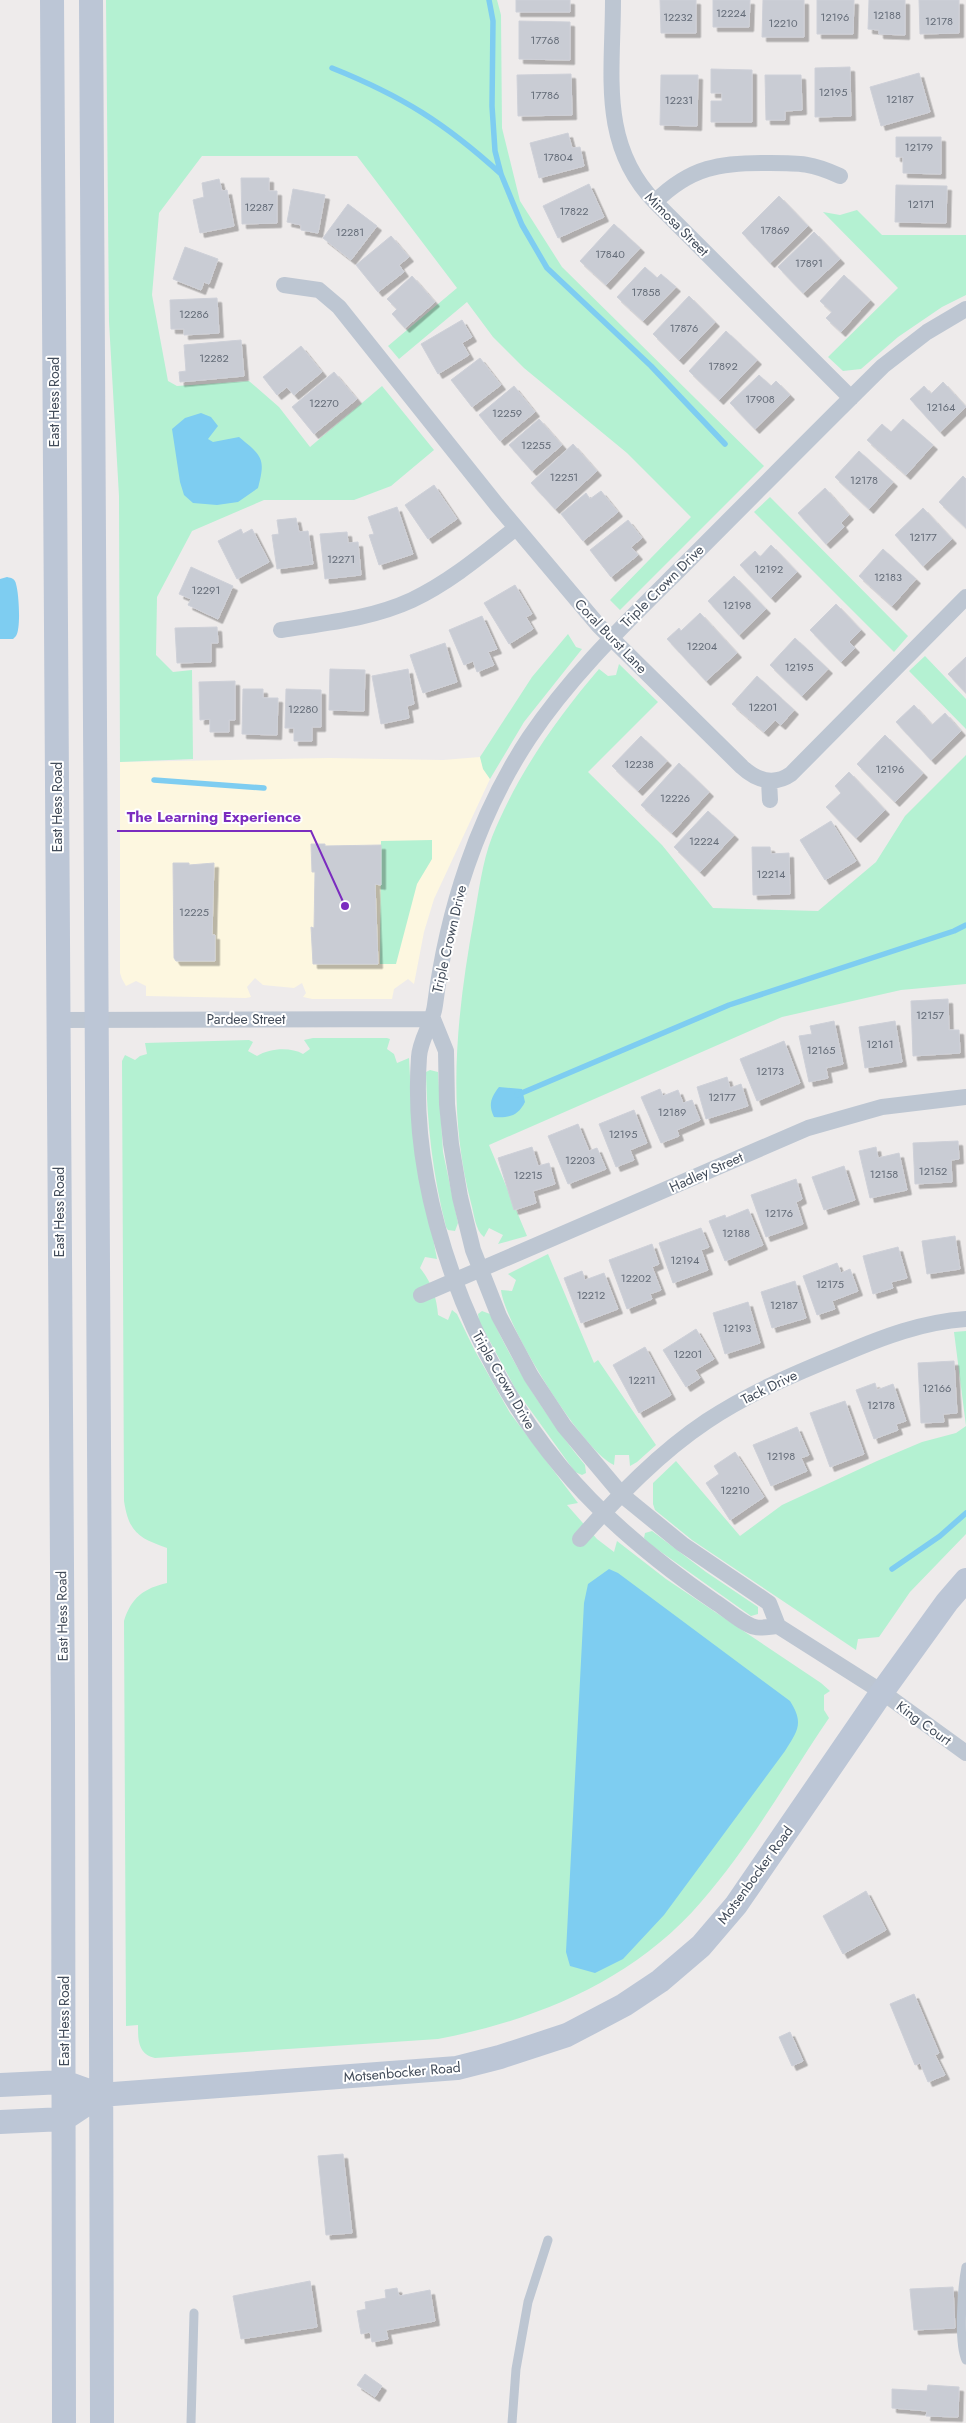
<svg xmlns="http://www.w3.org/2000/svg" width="966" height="2423" font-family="Jost,sans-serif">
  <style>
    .commercial { fill: #fdf7e0 }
    .green { fill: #b4f1d2 }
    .water { fill: #7ecdf1 }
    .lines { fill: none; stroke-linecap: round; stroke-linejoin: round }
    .stream { stroke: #7ecdf1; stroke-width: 5.5 }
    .building { fill: #c9ccd4; stroke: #ced0d8; filter: url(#shadow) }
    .service { stroke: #bdc6d2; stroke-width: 9 }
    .minor { stroke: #bdc6d2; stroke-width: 16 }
    .secondary { stroke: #bcc6d6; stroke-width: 24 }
    .labels { text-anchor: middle; stroke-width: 4; stroke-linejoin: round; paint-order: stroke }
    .number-label { font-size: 11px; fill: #646c78 }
    .street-label { font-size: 14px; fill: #424c5a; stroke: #fff }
    .leader { fill: none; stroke: #7b2cbf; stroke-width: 2 }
    .callout-dot { fill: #7b2cbf; stroke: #fff; stroke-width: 2 }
    .callout-label { font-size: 15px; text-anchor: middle; font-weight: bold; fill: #7b2cbf; stroke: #fff; stroke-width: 4; stroke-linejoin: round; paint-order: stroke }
  </style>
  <defs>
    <filter id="shadow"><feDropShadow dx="4.5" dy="4.5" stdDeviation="0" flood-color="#0004"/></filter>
  </defs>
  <rect width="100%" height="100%" fill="#eeebeb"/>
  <!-- commercial -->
  <path class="commercial" d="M480,757L484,769L490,779L434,899L424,932L414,984L408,979L394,989L392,999H312L303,997L306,993L302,983L294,988L263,985L255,978L247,987L251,997L246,998L146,996V986L136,981L126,986L122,979L120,973V762L329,758L443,760Z"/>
  <!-- green -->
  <path class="green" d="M106,0H497L501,15L502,128L520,201L562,267L764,466L620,610L610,600L691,517L627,453L524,368L493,337L467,302L399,359L388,346L457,288L357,156H202L159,213L152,295L168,381L177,386L249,381L279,407L310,447L382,386L434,450L391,486L354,500H264L192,531L157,597L156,655L173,672L192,670L193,759L120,762L119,496L109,322Z
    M857,210L882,235H966V295L942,307L898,337L861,369L843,371L828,357L898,288L823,212L840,215Z
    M770,497L908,636L894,652L754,512Z
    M568,634L576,647L582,649L524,722L490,779L483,769L480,757L532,677Z
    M925,656L966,699V729L909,671Z
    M619,664L658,702L588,772L662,845L713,908L818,911L876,862L905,816L966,755V984L901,990L782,1017L489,1145L527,1236L498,1244L503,1235L489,1228L484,1237C475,1230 474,1213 471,1203C446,1107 457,1013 474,918C479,891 482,863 492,837C517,775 556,719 599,669L608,676L616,675Z
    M432,840V859L417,884L396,964H380L381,841Z
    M313,1038H387L390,1039L387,1049L394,1054L397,1063L409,1058L413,1132L437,1259L425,1257L420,1268C431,1281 437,1298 438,1315L448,1320L452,1310L457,1314L475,1351L510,1413L578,1503L567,1505L597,1539L614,1552L617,1541L666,1579L821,1683L830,1691L824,1695V1710L829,1718C787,1780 750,1846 701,1902C634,1980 537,2020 438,2039L155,2058C138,2054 138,2040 138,2025L126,2026L124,1621C131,1598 144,1588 167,1583V1548C139,1538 129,1533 124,1501L122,1061L125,1055L135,1060L140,1056L147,1054L145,1043L249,1040L253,1042L248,1051L257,1056C270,1048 291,1047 303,1054L310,1049L304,1040Z
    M430,1070L438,1072L443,1152L458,1223L455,1231L448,1230L446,1227C433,1176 427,1124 426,1072Z
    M548,1254L594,1363L598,1360L656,1445L637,1462L630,1466L629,1455H615L614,1465C582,1451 505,1325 501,1290L512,1291L516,1280L508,1274Z
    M482,1311L490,1314C515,1369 547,1418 585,1465L586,1473L582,1475L575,1472L516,1390L479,1321L478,1314Z
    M966,1331V1534L910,1592L879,1637L858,1639L856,1650L692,1540L655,1510L653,1504V1483L676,1461L740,1536L782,1505L877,1461L922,1442L956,1433L966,1426L954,1332Z
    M652,1531L706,1572L758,1607V1614L751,1616L647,1542L644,1538L645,1533Z"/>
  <!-- water -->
  <path class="water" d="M201,413L211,417L218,426L208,439L213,442L239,437C262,456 266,458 258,488L238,502L217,505L193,503L184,495L180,482L172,429L185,418Z
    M7,577C12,578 15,579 16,584C19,594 21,629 16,636L13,639H0V579Z
    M499,1087L522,1089L525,1102C518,1116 509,1118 494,1117C488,1105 491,1097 499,1087Z
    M609,1569L618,1573L790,1701C804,1723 798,1730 785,1751L664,1915L623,1959L595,1973L570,1966L566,1952L584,1603L588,1584Z"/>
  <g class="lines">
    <!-- stream -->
    <path class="stream" d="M489,0L493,21L492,106L495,151L501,174L522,225L547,268L651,366L725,444
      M332,68C402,96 445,123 501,174
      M154,780L264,788
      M517,1095L729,1005L954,931L966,925
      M892,1569L940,1536L966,1513"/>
  </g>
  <!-- building -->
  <path class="building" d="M516,0H570V12H516Z
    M660,0H696V33H661Z
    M713,0H750L749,27H713Z
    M763,0H804V37H762Z
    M817,0H854L853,34H817Z
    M869,0H905V35L879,34V30L868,29Z
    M919,0H959V33L920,34Z
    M519,21L570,22V60L519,59Z
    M850,67L851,116L815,117V68Z
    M711,69L752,70V122H711V101H722V93H711Z
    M919,73L930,112L881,126L870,87Z
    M571,74L572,115L518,116L517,75Z
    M661,75H698L697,126L660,125Z
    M765,75H801L802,110L785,111V120H766Z
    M568,133L572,148L580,147L584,166L539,178L530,143Z
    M896,137H941V174L903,173V157H896Z
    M241,178H269V191H277V223L242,224Z
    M219,179L222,191L227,190L234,226L200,233L193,200L204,197L202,183Z
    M589,184L604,217L558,238L543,206Z
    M896,185L947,186L946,223L895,222Z
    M293,189L325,195L318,233L301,230V225L287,222Z
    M779,196L808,226L770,263L742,233Z
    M348,204L377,226L351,260L323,238Z
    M614,224L640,248L606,285L580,261Z
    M814,232L840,259L803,293L778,267Z
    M391,236L409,257L399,265L404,272L378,292L356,265Z
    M185,247L218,259L209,284L204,282L201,290L173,279Z
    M645,267L657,278L661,274L676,287L643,321L617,297Z
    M844,275L870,300L841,332L826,318L832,312L820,301Z
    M412,276L435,302L405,328L392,314L397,309L387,299Z
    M689,296L715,322L679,360L653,334Z
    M217,298L219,333L184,335V329H171L170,300Z
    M462,320L472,337L462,343L469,355L438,374L421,344Z
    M726,331L757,360L719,400L689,371Z
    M241,340L244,376L180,382L179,372L186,371L184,345Z
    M301,346L322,372L294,395L287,387L277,395L263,377Z
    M480,358L501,385L472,407L451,380Z
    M334,372L357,399L314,434L292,407Z
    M759,375L771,386L776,381L790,395L755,429L730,403Z
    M943,382L966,407L940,432L910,399L924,386L931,394Z
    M514,386L535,412L500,441L479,415Z
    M539,419L562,445L532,471L509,445Z
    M903,419L933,445L906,475L867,440L882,424L891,432Z
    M573,444L597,471L555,509L531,483Z
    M859,451L893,482L869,509L835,477Z
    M963,476L966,479V528L939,502Z
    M434,485L457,519L428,539L405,505Z
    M825,488L849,515L841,523L844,527L826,544L798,513Z
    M601,491L618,512L583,541L561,514L586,493L590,499Z
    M397,507L413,554L379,565L369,535L374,534L368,517Z
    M923,508L952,539L923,566L895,535Z
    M296,518L299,532L308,531L313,564L277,569L272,535L279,534L277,520Z
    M628,520L642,538L631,547L638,555L611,577L590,550Z
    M241,529L243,534L252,529L269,562L237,579L218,541Z
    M347,532L348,543L358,542L361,575L325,579L320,534Z
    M771,545L797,572L771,598L740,565L755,551L760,557Z
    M883,549L916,579L892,606L859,576Z
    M191,567L233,586L218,619L188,605L191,599L179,594Z
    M734,576L766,609L739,635L708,601Z
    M515,585L532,614L526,617L533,629L509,644L484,603Z
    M836,604L861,630L849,642L855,648L841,662L810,630Z
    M700,613L737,653L706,681L667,639L679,628L681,631Z
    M482,616L497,649L488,652L494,665L477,672L473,661L464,665L449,630Z
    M217,627L218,643H211V662L177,663L175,628Z
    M795,638L828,669L802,696L770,665Z
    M445,643L457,682L423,693L410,655Z
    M966,657V693L948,674Z
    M330,669L365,670L364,711L329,710Z
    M408,669L414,704L407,706L409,718L381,724L372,676Z
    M757,676L794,710L781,725L775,720L764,732L732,704Z
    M235,681V720H229V732H210V719L200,720L199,682Z
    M243,689H263V698H278L277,735L242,734Z
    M286,689L321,690V727H312V741H294V728H285Z
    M914,705L932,725L945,713L961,731L931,760L896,722Z
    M885,735L923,773L895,802L857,764Z
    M641,736L667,761L638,791L612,766Z
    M679,763L709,792L672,833L641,805Z
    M849,772L885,810L856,838L826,807L841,793L835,786Z
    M708,811L734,835L700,872L674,847Z
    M831,821L856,861L825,880L800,840Z
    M311,844H325V846L381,845V885L375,884L378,964H313L311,927L314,928L315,872H312Z
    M752,847H770L771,854L789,853L790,894L753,895Z
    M173,863H189V865L214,863L212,935H215V961H176L174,958Z
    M948,999L949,1030H959L960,1053L913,1056L911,1001Z
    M834,1021L843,1064L826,1068L828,1078L809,1082L799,1036L812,1034L810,1026Z
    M895,1021L902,1062L865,1068L859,1027Z
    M784,1041L800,1083L757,1101L740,1059Z
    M727,1077L730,1088L741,1084L748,1106L706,1119L697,1087Z
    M660,1089L663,1096L678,1090L683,1103L692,1100L700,1120L677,1130L679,1136L661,1143L641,1097Z
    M634,1110L647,1143L630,1150L634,1160L616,1167L599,1124Z
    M578,1124L589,1151L597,1148L606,1169L568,1184L548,1136Z
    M958,1141L959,1159L951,1160L952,1182L915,1184L913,1143Z
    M532,1147L538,1166L549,1163L555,1184L533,1191L536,1203L514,1210L498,1158Z
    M876,1147L878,1158L899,1153L907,1190L870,1198L859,1151Z
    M844,1166L855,1200L824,1210L812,1177Z
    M796,1179L802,1199L796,1202L803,1224L766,1237L751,1195Z
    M748,1209L763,1245L725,1261L709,1221L725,1215L726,1218Z
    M701,1228L709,1247L701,1250L708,1270L673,1283L659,1243Z
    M955,1236L960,1269L927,1274L922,1241Z
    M652,1244L659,1264L652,1267L661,1290L650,1294L652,1299L627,1309L609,1260Z
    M898,1247L907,1278L891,1282L893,1288L873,1294L863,1256Z
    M837,1263L841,1273L850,1269L858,1291L832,1301L835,1309L817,1315L803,1276Z
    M582,1271L585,1280L604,1273L618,1309L581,1323L564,1278Z
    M795,1281L806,1318L772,1328L761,1292Z
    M748,1302L760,1343L725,1354L713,1313Z
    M696,1329L714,1359L695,1370L700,1378L686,1387L663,1350Z
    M645,1347L671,1395L639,1413L613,1365Z
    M954,1361L957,1413L943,1414L944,1422L921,1423L918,1363Z
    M875,1383L877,1390L893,1384L906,1421L896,1424L898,1430L874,1439L856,1390Z
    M845,1401L864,1454L830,1467L810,1413Z
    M797,1427L809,1455L801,1458L807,1471L771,1486L753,1445Z
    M735,1452L764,1497L730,1520L706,1483L719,1474L714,1466Z
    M866,1891L886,1930L843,1954L823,1916Z
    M914,1994L939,2053L935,2055L945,2075L928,2082L920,2063L915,2065L890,2004Z
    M790,2032L803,2061L792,2066L779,2037Z
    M343,2154L352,2233L326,2235L318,2156Z
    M310,2281L317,2327L241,2339L233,2296Z
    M953,2287L955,2328L914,2330L910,2289Z
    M397,2288L399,2296L430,2290L435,2321L386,2330L388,2339L372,2342L370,2332L361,2334L357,2311L366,2309L365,2302L386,2298L385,2290Z
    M365,2374L382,2386L375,2397L357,2385Z
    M928,2385L959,2387L958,2417L926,2416L927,2411L892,2408V2389L927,2391Z"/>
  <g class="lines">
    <!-- service -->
    <path class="service" d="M966,2267C962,2287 958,2342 966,2360
      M191,2423L194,2313
      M512,2423L516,2369L528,2302L548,2240"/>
    <!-- minor -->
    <path class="minor" d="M613,0C613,74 599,144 655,202L851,398
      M655,202C690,167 721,162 770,163C800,163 812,163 840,176
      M284,285L319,290L339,307L497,505L599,626L742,767C756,780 774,786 791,774L966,597
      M281,630C325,623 371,619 412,600C450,582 483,554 516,528
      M769,781L770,800
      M433,1019L446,1051L447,1104L451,1144L460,1197L473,1250L499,1316L531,1376L564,1426L622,1495L682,1544L769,1603L778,1626L882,1692L966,1753
      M59,1020L433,1019
      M421,1295L808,1128L882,1107L966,1097
      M580,1539C618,1496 659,1453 707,1421C749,1393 796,1373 843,1354C883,1337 922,1322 966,1319
      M778,1626C772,1626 761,1629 755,1627C744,1625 725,1608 715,1602C658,1563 605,1520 561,1467C471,1360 409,1197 419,1057C420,1039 433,1023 435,1005C447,911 477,817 529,738C573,672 631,618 687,562C752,497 817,431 883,366L927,332L966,309"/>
    <!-- secondary -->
    <path class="secondary" d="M52,0L63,1723L64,2423
      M91,0L100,1624L102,2423
      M0,2085L64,2082L100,2095L457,2068L500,2057L567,2035L624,2005L660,1981L701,1946L736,1905L882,1692L947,1602L966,1580
      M0,2122L64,2119L100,2095"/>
  </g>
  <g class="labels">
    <!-- number labels -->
    <g class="number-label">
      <text x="731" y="17">12224</text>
      <text x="887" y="19">12188</text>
      <text x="678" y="21">12232</text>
      <text x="835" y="21">12196</text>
      <text x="939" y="25">12178</text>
      <text x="783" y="27">12210</text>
      <text x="545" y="44">17768</text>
      <text x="833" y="96">12195</text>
      <text x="545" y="99">17786</text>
      <text x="900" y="103">12187</text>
      <text x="679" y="104">12231</text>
      <text x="919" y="151">12179</text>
      <text x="558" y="161">17804</text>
      <text x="921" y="208">12171</text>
      <text x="259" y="211">12287</text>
      <text x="574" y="215">17822</text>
      <text x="775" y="234">17869</text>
      <text x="350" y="236">12281</text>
      <text x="610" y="258">17840</text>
      <text x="809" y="267">17891</text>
      <text x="646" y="296">17858</text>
      <text x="194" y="318">12286</text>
      <text x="684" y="332">17876</text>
      <text x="214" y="362">12282</text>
      <text x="723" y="370">17892</text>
      <text x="760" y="403">17908</text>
      <text x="324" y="407">12270</text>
      <text x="941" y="411">12164</text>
      <text x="507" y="417">12259</text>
      <text x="536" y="449">12255</text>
      <text x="564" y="481">12251</text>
      <text x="864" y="484">12178</text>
      <text x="923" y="541">12177</text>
      <text x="341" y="563">12271</text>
      <text x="769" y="573">12192</text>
      <text x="888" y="581">12183</text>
      <text x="206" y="594">12291</text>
      <text x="737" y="609">12198</text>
      <text x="702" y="650">12204</text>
      <text x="799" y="671">12195</text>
      <text x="763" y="711">12201</text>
      <text x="303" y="713">12280</text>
      <text x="639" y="768">12238</text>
      <text x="890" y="773">12196</text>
      <text x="675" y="802">12226</text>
      <text x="704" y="845">12224</text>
      <text x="771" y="878">12214</text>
      <text x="194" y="916">12225</text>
      <text x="930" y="1019">12157</text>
      <text x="880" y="1048">12161</text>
      <text x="821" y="1054">12165</text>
      <text x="770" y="1075">12173</text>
      <text x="722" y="1101">12177</text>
      <text x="672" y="1116">12189</text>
      <text x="623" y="1138">12195</text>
      <text x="580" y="1164">12203</text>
      <text x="933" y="1175">12152</text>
      <text x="884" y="1178">12158</text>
      <text x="528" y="1179">12215</text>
      <text x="779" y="1217">12176</text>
      <text x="736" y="1237">12188</text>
      <text x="685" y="1264">12194</text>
      <text x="636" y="1282">12202</text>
      <text x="830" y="1288">12175</text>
      <text x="591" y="1299">12212</text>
      <text x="784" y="1309">12187</text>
      <text x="737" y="1332">12193</text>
      <text x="688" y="1358">12201</text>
      <text x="642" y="1384">12211</text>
      <text x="937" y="1392">12166</text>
      <text x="881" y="1409">12178</text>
      <text x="781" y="1460">12198</text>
      <text x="735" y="1494">12210</text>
    </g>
    <!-- street labels -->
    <g class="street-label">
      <text transform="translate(677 224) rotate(45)" y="5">Mimosa Street</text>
      <text transform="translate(54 402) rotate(-90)" y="5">East Hess Road</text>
      <text transform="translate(662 586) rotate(-45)" y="5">Triple Crown Drive</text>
      <text transform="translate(611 636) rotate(46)" y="5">Coral Burst Lane</text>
      <text transform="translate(57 807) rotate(-90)" y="5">East Hess Road</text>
      <text transform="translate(449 939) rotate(-77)" y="5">Triple Crown Drive</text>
      <text x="246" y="1024">Pardee Street</text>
      <text transform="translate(706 1172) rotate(-24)" y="5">Hadley Street</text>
      <text transform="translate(59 1212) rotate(-90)" y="5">East Hess Road</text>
      <text transform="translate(504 1380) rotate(60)" y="5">Triple Crown Drive</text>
      <text transform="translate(769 1387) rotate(-26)" y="5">Tack Drive</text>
      <text transform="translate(62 1616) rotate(-91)" y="5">East Hess Road</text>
      <text transform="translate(924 1723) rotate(36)" y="5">King Court</text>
      <text transform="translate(755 1875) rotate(-54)" y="5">Motsenbocker Road</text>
      <text transform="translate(64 2021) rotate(-90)" y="5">East Hess Road</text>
      <text transform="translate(402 2072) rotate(-5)" y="5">Motsenbocker Road</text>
    </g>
  </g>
  <!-- callouts -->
  <path class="leader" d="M345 906L311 831H117"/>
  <circle class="callout-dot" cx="345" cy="906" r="5"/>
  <g class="callout-label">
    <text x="214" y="822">The Learning Experience</text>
  </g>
</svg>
